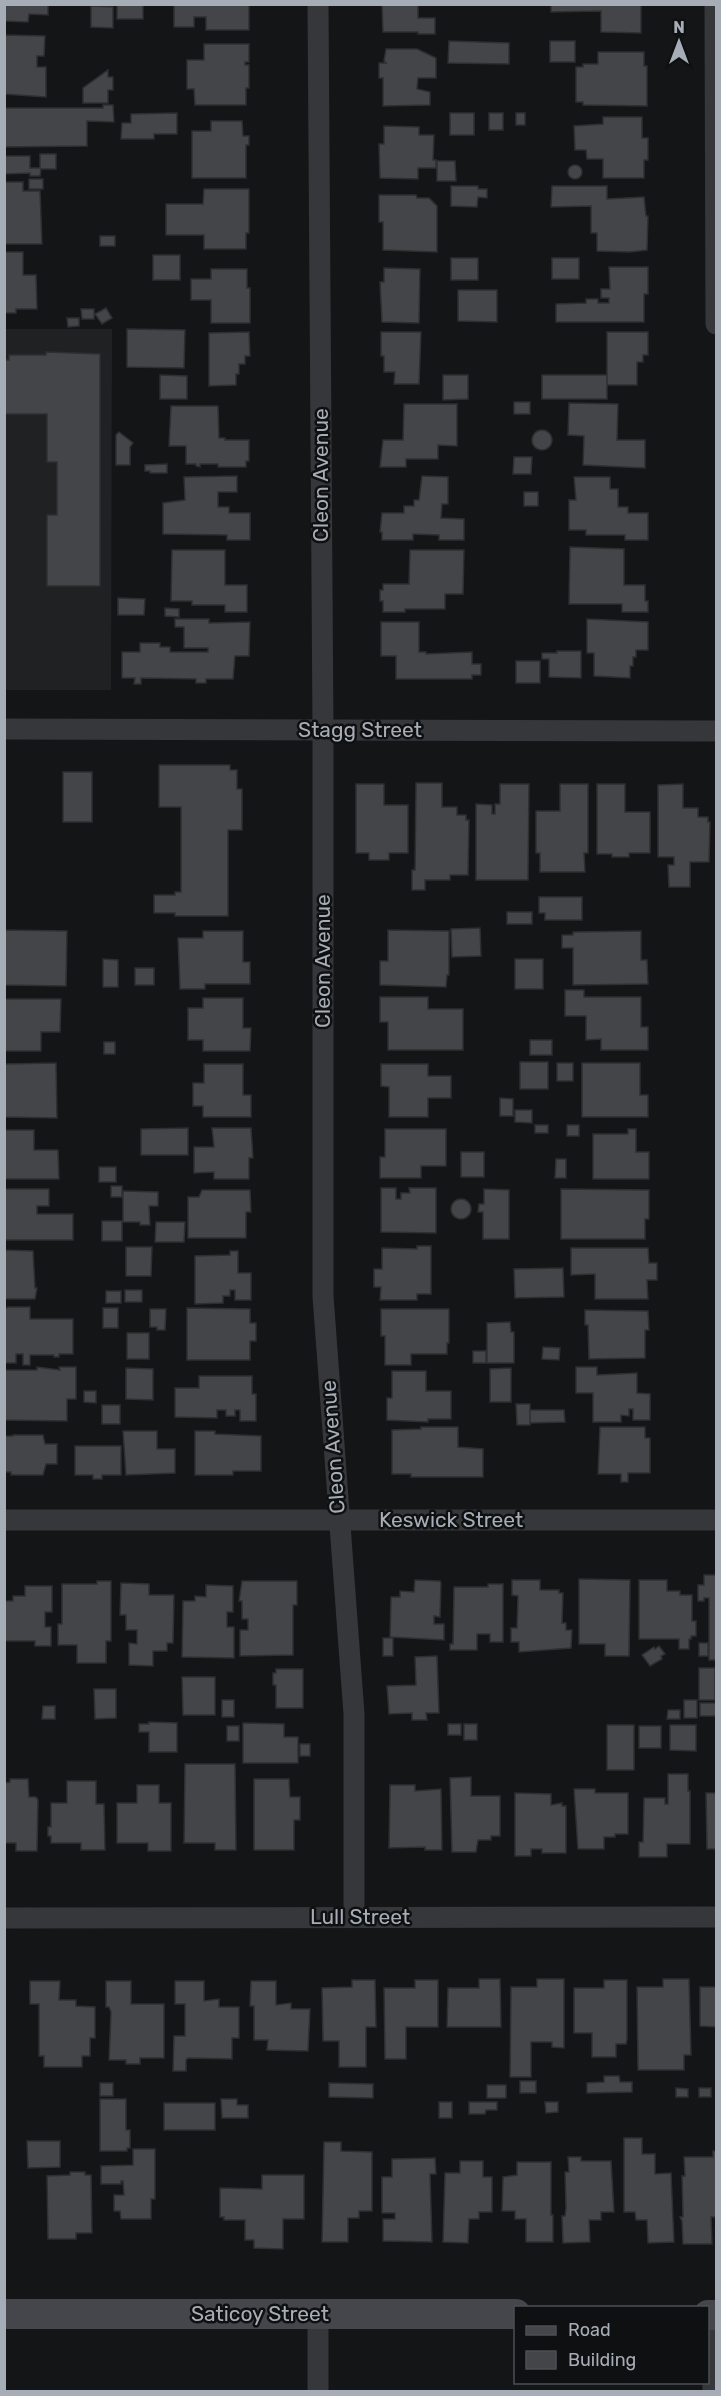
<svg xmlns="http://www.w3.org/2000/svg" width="721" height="2396" font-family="Rubik,sans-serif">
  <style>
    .built { fill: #202123 }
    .building { fill: #434549; stroke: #2f2f32; stroke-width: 1.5 }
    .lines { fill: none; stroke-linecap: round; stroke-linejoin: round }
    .minor { stroke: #36373b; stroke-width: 21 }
    .secondary { stroke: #44464b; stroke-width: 30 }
    .labels { text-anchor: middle; stroke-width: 5; stroke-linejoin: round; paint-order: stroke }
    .street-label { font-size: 21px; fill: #a7adb6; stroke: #0f1011 }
  </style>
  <rect width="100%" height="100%" fill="#141516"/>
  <!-- built -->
  <path class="built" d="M4,329H112L111,690H5Z"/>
  <!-- building -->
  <path class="building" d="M4,4H48V15L29,14L28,22L4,21Z
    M117,4H143V19H117Z
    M174,4H249V30H206V17H194V27H174Z
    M418,4V18H435V34H418V32H383L382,5L379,4Z
    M551,4H641V33L601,32V11L551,12Z
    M91,6L113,7V28L91,27Z
    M4,35L45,36L44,56H37V67H46V97L4,94Z
    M449,41L509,43V64L448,63Z
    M550,41H575V62H550Z
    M204,44H249V62H245V65H249V88H246V105H195L194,89H187V60H204Z
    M386,49H417L436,58V78H418L417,89L430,92V105L383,106V78H379V63H386L384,61Z
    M598,52H644V66H647V106L583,105V102H576V67H583V64H598Z
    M108,70V77H113V90H108V103H83V88Z
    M103,105H113L114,122L87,121V146L4,147V108H103Z
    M177,113V134H154V139H121L122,123H131V114Z
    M450,113H474V135H450Z
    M489,113H503V130H489Z
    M516,113H525V125H516Z
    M603,117H642V138H648V160H644V178H603V159H587L586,150H575L574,126L603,124Z
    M211,121H242L243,136H249V145H246V178H192V131H211Z
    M384,126L419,127V135H434L433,160H436V168H418V179L380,178L379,144H384Z
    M40,154H56V169H41L40,176H30V173L4,174V156H30V168H40Z
    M437,161H455L456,181H437Z
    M568 172a7 7 0 1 1 14 0a7 7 0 1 1-14 0Z
    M29,179H43V189H29Z
    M4,182H23V191H40L42,244H4Z
    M451,186H478V189H487V198L478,197L477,207L451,206Z
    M552,186H607V199L644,197L646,216H648L647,250L630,252L597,251V233H591V206L551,207Z
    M204,189H249V233H246V249H204V235H166V204H203Z
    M379,195H416L417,198H429L437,206V252L383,250V222H379Z
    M100,236H115V246H100Z
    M4,252H23V275H36L37,309H16V313H4Z
    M153,255H180V280H153Z
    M451,258H478V280H451Z
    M552,258H579V279H552Z
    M609,267H648V294H644V322H556V304L586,303V299H598V303H609V298H601V289H610Z
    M384,268L420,269L419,323L382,322L380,282H384Z
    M211,269H247V288H250V323H211V300H191V279H211Z
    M458,290H497V322L458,321Z
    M106,308L112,318L102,324L95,314Z
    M81,309H94V319H82Z
    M67,318H79V326L68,327Z
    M127,329L185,330L184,368L127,367Z
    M249,332L250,356H245V364H239V374H236V385L209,386V333Z
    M381,332H421L419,384H394L395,372H384V356H381Z
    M607,332H648V355H643V362H637V385H607Z
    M46,352L100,354V586H47V515H57V462H47V414H4V360H9V355H46Z
    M160,375L187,376V399H160Z
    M443,375H468V399L443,400Z
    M542,375H607V399H542Z
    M514,402H530V414H514Z
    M569,403L618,404L617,440H645V468L583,465L584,436L568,435Z
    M404,404H457V446L438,445V459H406V467H380L383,440H403Z
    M171,406H218L219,438H225V440H249V461H246V467H218V464H200V467L196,466V464H186V446H169Z
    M532 440a10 10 0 1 1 20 0a10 10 0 1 1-20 0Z
    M119,432L133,443L130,447V465H116V435Z
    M514,457H532L531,474H513Z
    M167,464V473H150V471H145V465Z
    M237,476V492H218V507H229V513H250V540H227V535L163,534V503L185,500L184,477Z
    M422,476L448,477V504H442L441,518L464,519V540H439V535L413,534V540H382V532H380L382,513H404V506H414V500H419Z
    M574,477H610V489H618V507H628V513H648V540H625V535H586V530H569V500H576Z
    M524,492H538V506H524Z
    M570,547L624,549V585H645V601H648V612H622V604H569Z
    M172,550H225V585H247V612H225V605H192V601H171Z
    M410,550H464L463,594H445V609H405V612H383V601H380V590H383V584H409Z
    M118,598L145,599L144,615H118Z
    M165,608L179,609V617L165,616Z
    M175,619H209V623L250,622L249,656H235L233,679H206V683H196V679L141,678V684H134L135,678H122V652H140V643H160V647H170V652H208V648H184V627H175Z
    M587,619L648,622V650H636V657H633V666H630V678L594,676V653H587Z
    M381,622H419V652H426V654L472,652V664H481V675H472V679H396V656H381Z
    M557,651H581V678L549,677V659H542V653H557Z
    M516,661H540V683H516Z
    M159,765H230V770H237V789H242V830H228V916H175V913H154V895H175V892H181V807H159Z
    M63,772H92V822H63Z
    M416,783H442V807H457V815H466V820H469L468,875H450V880H425V890H412V870H415Z
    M356,784H384V805H408V853H389V860H369V853H356Z
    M500,784H529L528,880H476V804L492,805V814H495V804H500Z
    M560,784H588V853H584L585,872H540V853H536V811H560Z
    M597,784H625V812H650V853H629V857H612V854H597Z
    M683,784V808H698V817H708V822H710L709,862H690V887H669L668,865H674V857H658V785Z
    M539,897H582V920H545V913H539Z
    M507,912H532V924H507Z
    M480,928L481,956L452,957L451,929Z
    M4,930L67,931L66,986L4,985Z
    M388,930L449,931V975H447L446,987L380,985V961H388Z
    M203,931H243V962H250V984H205V989H180L178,938H203Z
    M641,931V960H647L648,984L573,985V948H562V935H573V932Z
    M103,959L118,960V987H103Z
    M515,959H543V989H515Z
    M135,968H154V985H135Z
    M565,990H584V997H641V1027H648V1050H601V1039L586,1040V1016H565Z
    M380,997H428V1009H463V1050H388V1022H380Z
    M203,998H243V1028H251L250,1051H203V1040H188V1008H203Z
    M4,999H61L60,1032H41V1051H4Z
    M530,1040H552V1055H530Z
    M104,1042H115V1054H104Z
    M520,1062H548V1089H520Z
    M56,1063L57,1118L4,1117V1064Z
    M557,1063H573V1081H557Z
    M582,1063H640V1095H648V1117H582Z
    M204,1064H243V1095H251V1117H203V1106H193V1083H204Z
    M381,1064H428V1076H451V1098H428V1117H389V1087L381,1086Z
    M500,1098L513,1099V1116H500Z
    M515,1110H532V1123L515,1122Z
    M535,1125H548V1133H535Z
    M567,1125H579V1136H567Z
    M188,1128V1155H141V1129Z
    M212,1128H251L253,1158H249V1179H214V1172L194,1173V1147H214Z
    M385,1129H446V1166H421V1178H380V1157H385Z
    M628,1129H636V1152H649V1179H593V1134H628Z
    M4,1130H34V1150H58L59,1179H4Z
    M461,1152H484V1177H461Z
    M556,1159H566V1178H555Z
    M99,1167H116V1182H99Z
    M111,1186H122V1197H111Z
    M381,1188H396V1199H401V1193H410L409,1188H436V1233L381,1232Z
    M4,1189H49V1206H37V1214H73V1240H4Z
    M484,1189L509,1190V1239H483V1212H478L479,1204H484Z
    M561,1189L649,1190V1219H645V1239H561Z
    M202,1190H250L251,1212H246V1238H188V1197H199Z
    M123,1191L158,1192V1206H149L150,1225H140V1222H123Z
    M451 1209a10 10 0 1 1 20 0a10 10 0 1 1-20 0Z
    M102,1221H122V1241H102Z
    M156,1222H185L184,1242H155Z
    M417,1246H431V1294H417V1300H380L381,1287H374V1269H382V1248L417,1249Z
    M126,1247H152L151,1276H126Z
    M571,1248H648L649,1263H657V1280H647L648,1299H595V1274L571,1275Z
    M4,1250L33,1251L35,1288H37L35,1299H4Z
    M230,1251H238V1273H251V1300H235V1290H230V1296H223V1303L195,1304V1256L230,1255Z
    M563,1268L564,1297L515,1298L514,1269Z
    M125,1290H142V1302H125Z
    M106,1291H121V1303H106Z
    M8,1307H30V1319H73V1354H59V1357H54V1355H30V1365H23V1354H16V1363H4V1309Z
    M103,1308H118V1328H103Z
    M187,1308L250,1309V1323H256V1341H250V1360H187Z
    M150,1309H166L165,1330H157V1327H150Z
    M381,1309H449V1343H447V1354H411V1365H385V1336H381Z
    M585,1310L648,1311L649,1330H645V1358L589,1359L588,1325H585Z
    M510,1322L511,1332H514V1363H487V1323Z
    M127,1333H149V1359H127Z
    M543,1347L560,1348L559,1360L542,1359Z
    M473,1351H486V1363H473Z
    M37,1367L60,1370L59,1367H76V1399H67V1421L4,1420V1370H37Z
    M576,1367H597V1375L637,1373V1393L650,1394V1420H633V1409H629V1416L621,1415V1422H593V1393H576Z
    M126,1368L153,1369V1400L126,1399Z
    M511,1368V1402H490V1369Z
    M392,1371H426V1391H451V1419H428V1422L387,1420V1398H392Z
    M199,1376H252V1394H256V1421H240V1410H235V1416H226V1410H217V1418L175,1417V1388H199Z
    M84,1391H96V1403L84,1402Z
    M516,1404H530V1425H517Z
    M102,1405H120V1424H102Z
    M530,1410H564L565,1422L530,1423Z
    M421,1427H458V1447L483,1449V1477H411V1474H392V1430L421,1429Z
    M600,1427H645V1438H650V1473H628V1482H621V1474H598Z
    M123,1431H157V1449H175V1473L126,1475Z
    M195,1431H215V1434L261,1436V1471H233V1475H195Z
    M13,1435H43L45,1444H57V1464H46L43,1475H11V1472H4V1436H13Z
    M75,1446H121V1475H102V1479H93V1475H75Z
    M704,1575H716V1660H709V1598H704V1601H698V1585H704Z
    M579,1579L630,1580L629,1656H605V1644H579Z
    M415,1580L440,1581L441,1583L440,1617L434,1616V1624H444V1640L390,1637L391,1597H400V1591L414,1592Z
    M512,1580H540V1590H559V1593H563L562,1623H566V1630H572L571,1648L519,1652V1642H511V1628H517L518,1596L512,1595Z
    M639,1580H667V1591H680V1595H692V1621H696V1636H691V1639H689V1649H679V1639H639Z
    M97,1581H111V1641H106V1663H77V1645H58V1624H62V1584H97Z
    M242,1581H297V1605H293V1655L240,1656V1630H248V1619H242V1601H239Z
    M121,1583L149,1584V1595H174L173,1643H167V1651H153V1666L129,1665V1643L137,1644V1630H126V1615H120Z
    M488,1584H503V1642H490V1634H477V1650H450V1644H453L454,1587H488Z
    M206,1585L233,1586V1612H227V1627H234V1658L182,1657L183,1601H195V1596L206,1597Z
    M25,1586H52V1612H45V1627H51V1646H35V1641H4V1601H13V1596H25Z
    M383,1638H393V1656H383Z
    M699,1643H708V1656H699Z
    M659,1646L665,1654L661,1656L662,1659L650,1666L642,1655L654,1647L655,1649Z
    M437,1656L439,1713H426L427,1720H412V1713L389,1714L387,1686L416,1685L415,1657Z
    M699,1668H715V1700H699Z
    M276,1669H303V1708H276V1685H273V1673H276Z
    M182,1677H215V1715H183Z
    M94,1689H116V1718L95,1719Z
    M222,1700H234V1717H222Z
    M684,1700H697V1718H684Z
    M700,1703H716V1716H700Z
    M43,1706H55V1719H42Z
    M668,1710H680V1719H667Z
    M149,1722L177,1723V1752H149V1732H139V1724H149Z
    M243,1723L284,1724V1737H298V1763H243Z
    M448,1724H461V1735H448Z
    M464,1724H477V1740H464Z
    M607,1725H634V1770H607Z
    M670,1725H696V1751L670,1750Z
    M227,1726H239V1741H227Z
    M639,1726H661V1748H639Z
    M300,1744H310V1756H300Z
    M185,1764H235L236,1850H215V1843H184Z
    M668,1774H688V1791H690V1844H667V1857H639V1842H643L644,1798H665V1804H668Z
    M471,1777V1796H500V1836H491V1840H478L476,1852H452L450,1778Z
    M10,1779H28L29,1797H36L38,1800L37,1851H16V1843H4V1783L10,1782Z
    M254,1779H289L290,1797H300V1820H294V1850H254Z
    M67,1781H96V1804H104L105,1850H81V1843H51V1836H48V1827H51V1803H67Z
    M137,1785H159V1803H171V1851H148V1843H117V1803H137Z
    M390,1785H415V1791L441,1789L442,1850H425V1847L389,1848Z
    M574,1789H595V1793H628V1834H615V1837H604V1849H578Z
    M515,1793L551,1794V1805L562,1803V1806H566V1853H542V1849H531V1856H515Z
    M706,1793H716V1849H707Z
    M479,1979H500L501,2027H447L448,1988H479Z
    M537,1979H564V2048L552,2047V2042H531V2077H510L511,1987H537Z
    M663,1979H689L691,2055H684V2070H638L637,1987H663Z
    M352,1980H375L376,2027H366V2067H339V2041H323L322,1988L352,1987Z
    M415,1980H438V2027H406V2059H385L384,1988H415Z
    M604,1980H627V2039L626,2044H616V2057H592V2033H574V1988H604Z
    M30,1981H60L59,2000H76V2006L95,2007V2038H90V2056H82V2067H44V2056H39V2004H30Z
    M106,1981H131V2004H164V2058H140V2064H126V2060H109L111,2012L109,2007H106Z
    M175,1981H204V2001L219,1999V2007H239V2038H232V2059L188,2058L186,2060V2071H173L174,2036H185V2004H175Z
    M251,1981H276V2005L291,2003V2009H310L308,2051L267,2050L268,2040H254V2006H250Z
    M700,1987H716V2027L700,2026Z
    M604,2076H619L620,2082H632V2092L587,2093V2083L604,2082Z
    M520,2081H536V2093H520Z
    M100,2083H113V2096H100Z
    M329,2083L373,2084V2098L329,2097Z
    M487,2085H506V2098H487Z
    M676,2088L688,2089V2097H676Z
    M699,2088H711V2097H699Z
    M100,2099H126V2130H130V2148H127V2151H100Z
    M221,2099H237V2105H248V2118H222Z
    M439,2102H452V2118H439Z
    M469,2102H497V2110H486L485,2114H469Z
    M545,2102H558V2112L546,2113Z
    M164,2103H215V2130H164Z
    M624,2138H642V2154H655V2174L671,2173L674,2242L648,2243L647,2220H636L635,2212H624Z
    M27,2141H60V2167L28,2168Z
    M324,2142H341V2151L372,2152V2211H359V2218H348V2242H322Z
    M133,2149H155V2199H151V2219H121L120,2211H114V2195H124L123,2181H121V2184H101V2166L133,2165Z
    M713,2151H716V2217H711L712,2244H683L682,2221L680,2217H683L682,2176H685L684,2157H713Z
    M568,2157H581V2161H611L614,2212H601V2220H589L590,2242L563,2243L562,2216H565L566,2208L565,2172H569Z
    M435,2158L436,2174H430L432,2242L383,2241V2219H395V2213H382V2177H392V2159Z
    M460,2161H483V2177H492V2212H479V2219H469L468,2243L443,2242L445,2173H460Z
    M517,2162H551V2215H553V2242H526V2219H515V2211H502L503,2177L517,2175Z
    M70,2172H85V2175H91L92,2233H76V2239H48L47,2176L70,2175Z
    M262,2175H304V2219H283V2249L254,2248V2240H245V2220H224V2217H220V2188L262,2189Z"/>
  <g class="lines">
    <!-- minor -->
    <path class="minor" d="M318,4L323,730V1296L354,1714V1917
      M715,4L716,324
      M4,729L716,731
      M4,1520H716
      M4,1918L716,1917
      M318,2314V2392
      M713,2315V2392"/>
    <!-- secondary -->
    <path class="secondary" d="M4,2314H516
      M708,2315H716"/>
  </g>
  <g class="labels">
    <!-- street labels -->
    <g class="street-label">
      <text transform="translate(321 475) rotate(-90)" y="7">Cleon Avenue</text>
      <text x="360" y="737">Stagg Street</text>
      <text transform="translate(323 961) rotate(-90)" y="7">Cleon Avenue</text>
      <text transform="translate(333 1447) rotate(-94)" y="7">Cleon Avenue</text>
      <text x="451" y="1527">Keswick Street</text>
      <text x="360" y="1924">Lull Street</text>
      <text x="260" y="2321">Saticoy Street</text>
    </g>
  </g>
  <!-- border -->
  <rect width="721" height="2396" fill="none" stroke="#a7adb6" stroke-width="12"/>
  <!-- legend -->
  <rect x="514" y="2306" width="195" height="78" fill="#0f1011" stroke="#4c4f53" stroke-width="1.5"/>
  <rect x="526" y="2326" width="30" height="9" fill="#44464b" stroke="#4c4f53" stroke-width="1.5"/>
  <text x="568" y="2336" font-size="18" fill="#a7adb6">Road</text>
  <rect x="526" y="2351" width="30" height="18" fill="#434549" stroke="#4c4f53" stroke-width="1.5"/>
  <text x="568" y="2366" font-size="18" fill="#a7adb6">Building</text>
  <!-- north arrow -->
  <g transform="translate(679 42)" stroke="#0f1011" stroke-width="4.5" paint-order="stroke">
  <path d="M0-4.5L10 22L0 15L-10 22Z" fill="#a7adb6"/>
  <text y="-9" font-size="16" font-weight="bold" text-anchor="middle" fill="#a7adb6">N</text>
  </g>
</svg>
